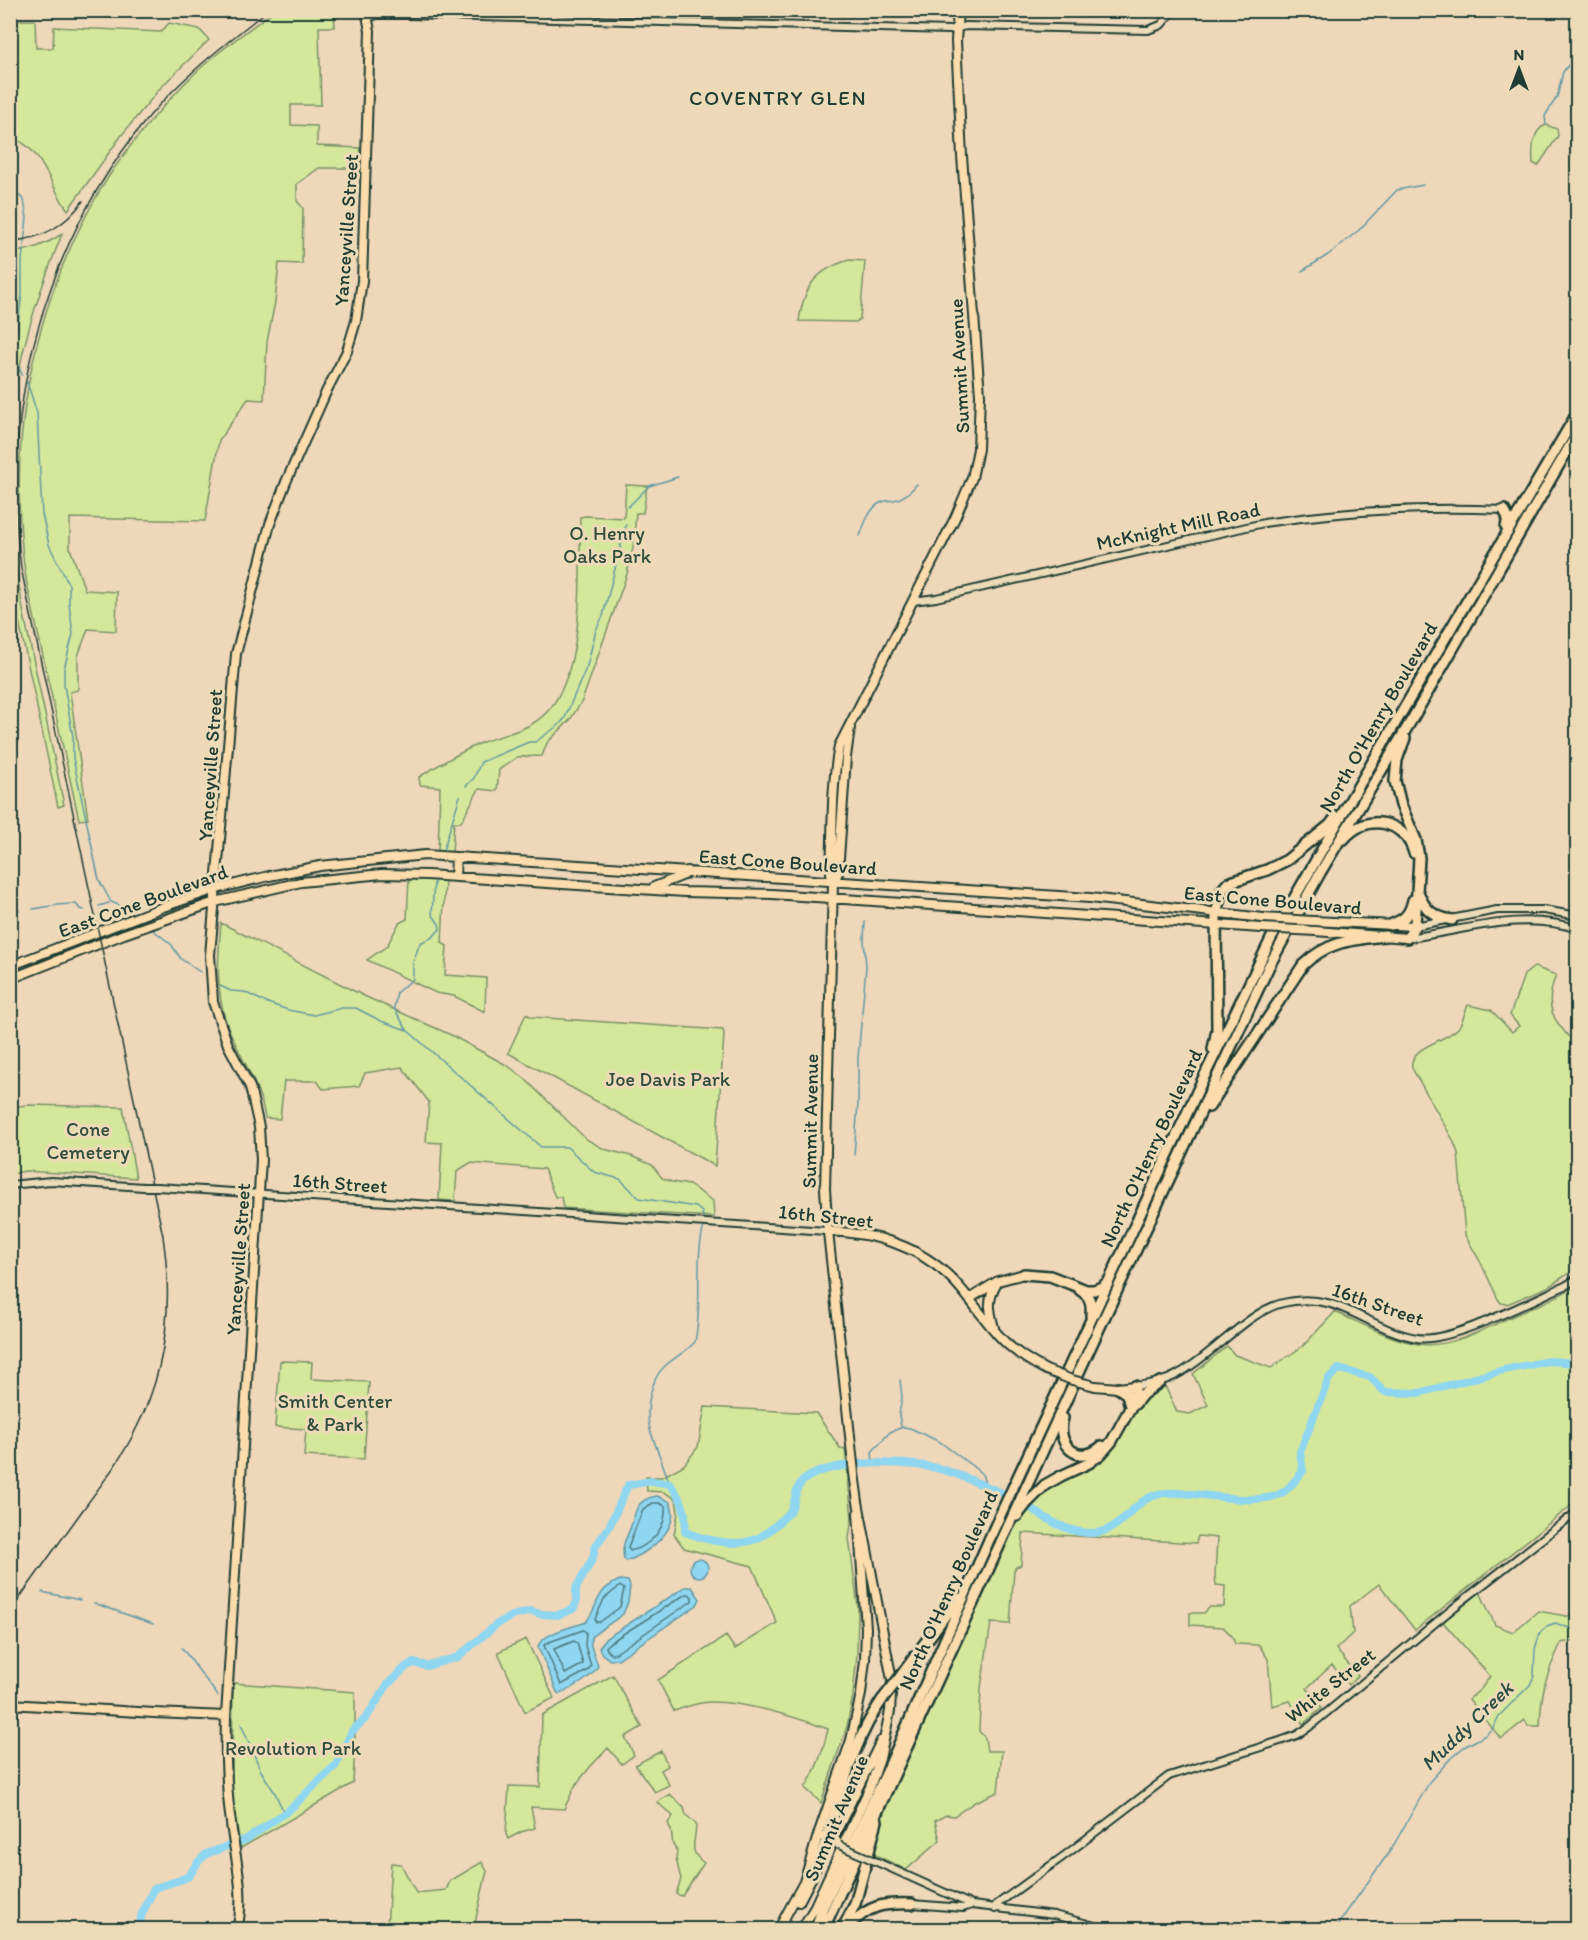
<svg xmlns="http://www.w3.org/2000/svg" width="1588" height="1940" font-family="Itim,sans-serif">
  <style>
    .green { fill: #d5e79b; stroke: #7a9268; stroke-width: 1.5 }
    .water { fill: #8fd6f0; stroke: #6299a5; stroke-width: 1.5 }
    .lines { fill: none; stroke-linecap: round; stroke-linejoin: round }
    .shore { stroke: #4c7a7f; stroke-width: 1.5 }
    .stream { stroke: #6299a5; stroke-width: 1.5 }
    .river { stroke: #8fd6f0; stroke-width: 8 }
    .minor-casing { stroke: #1f3d34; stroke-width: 10 }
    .major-casing { stroke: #1f3d34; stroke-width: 12 }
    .highway-casing { stroke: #1f3d34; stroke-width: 14 }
    .minor { stroke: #eddbb8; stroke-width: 6 }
    .major { stroke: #fcdcac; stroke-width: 8 }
    .highway { stroke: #fcdcac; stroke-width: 9 }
    .rail { stroke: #1f3d34; stroke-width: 1.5 }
    .minor-bridge-casing { stroke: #1f3d34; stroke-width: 10; stroke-linecap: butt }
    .major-bridge-casing { stroke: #1f3d34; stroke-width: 12; stroke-linecap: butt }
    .highway-bridge-casing { stroke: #1f3d34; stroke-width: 14; stroke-linecap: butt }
    .minor-bridge { stroke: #eddbb8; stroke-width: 6 }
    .major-bridge { stroke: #fcdcac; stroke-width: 8 }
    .highway-bridge { stroke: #fcdcac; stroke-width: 9 }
    .labels { text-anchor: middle; stroke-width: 6; stroke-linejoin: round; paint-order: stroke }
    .street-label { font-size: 20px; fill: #1f3d34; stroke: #eddbb8 }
    .park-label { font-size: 20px; fill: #314e3e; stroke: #eddbb8 }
    .neighbourhood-label { font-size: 21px; letter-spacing: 1.5px; fill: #1f3d34; stroke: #eddbb8 }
    .water-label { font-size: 21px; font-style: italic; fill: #2a4c47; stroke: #eddbb8 }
  </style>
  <rect width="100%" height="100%" fill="#efd7b9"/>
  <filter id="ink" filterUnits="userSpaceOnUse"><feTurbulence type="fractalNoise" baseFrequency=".0167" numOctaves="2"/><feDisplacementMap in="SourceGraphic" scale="12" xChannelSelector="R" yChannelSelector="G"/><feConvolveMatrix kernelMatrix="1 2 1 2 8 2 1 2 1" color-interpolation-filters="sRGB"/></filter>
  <g filter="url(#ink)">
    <!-- green -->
    <path class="green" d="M275,10L334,11L335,27H319L321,105H291V125L317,126V146L360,148V168H319L297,184V201L303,208L302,264L279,263L275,302L267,342L264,400L248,399L219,440L205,521L70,518V548L85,590L117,592L116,631L88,629L78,656V690L70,692L88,819L79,820L26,579C6,449 30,315 94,201C116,160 151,119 183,85C210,57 243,34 275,10Z
      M15,20H35L36,48H53L54,27L161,32L169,23L199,29L209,40L161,87L121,136L68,210C51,189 41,144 11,138L10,55H15Z
      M1546,125L1557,129L1558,136L1538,166L1533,163C1532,150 1532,130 1546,125Z
      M62,234C36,299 17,357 11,426V253C31,250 45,245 62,234Z
      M849,260L865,261L860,319L856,322L799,321C804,287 815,270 849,260Z
      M626,485L647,486L643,513H636L633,548L627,574L582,701L570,720L547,743L542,756L517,757L499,770L497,791L479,789L461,822H454L452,853H438L440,787L420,785L419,777C440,764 460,752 483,742C498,736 515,733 530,725C589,695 579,574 580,517L585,516L624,518Z
      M11,533L23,610L64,805L58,807L17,612L11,572Z
      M409,878L445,880L442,943L447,946L445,975L486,978L485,1012L454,996L436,993L367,960L387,946L399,923L407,919Z
      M221,923L364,996L451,1035L508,1066L523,1077L586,1139L604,1149L631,1156L652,1165L662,1178L672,1182L689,1185L713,1201L714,1217L563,1208L561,1197H555L544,1169L470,1163L457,1171L455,1201L439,1200L442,1143L426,1142L429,1102L402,1067L365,1073L359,1086L323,1089L317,1081H284L280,1119L265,1118C260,1083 239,1057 227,1024C215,991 218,957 221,923Z
      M1534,967L1556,975C1542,1010 1555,1021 1577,1046V1268L1548,1287L1507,1304L1501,1303L1498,1299L1481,1263L1465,1235L1458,1153L1453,1140L1412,1068C1408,1046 1447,1042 1459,1027C1463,1020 1465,1012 1468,1005L1491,1010L1512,1032L1519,1026L1510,1015L1524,975Z
      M526,1014L532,1017L723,1030L724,1034L715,1166L508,1053Z
      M28,1105L123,1107L136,1178L25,1171L11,1174V1107Z
      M1577,1285V1501L1415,1630L1379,1584L1350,1606L1353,1633L1336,1649L1358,1676L1349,1685L1332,1665L1307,1688L1322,1708L1303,1724L1290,1701L1272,1706L1268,1659L1259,1645L1235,1644L1232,1636L1223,1627L1190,1625V1613H1204L1210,1607H1224L1225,1586L1216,1585L1215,1576L1217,1538L1198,1536L1196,1543L1023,1533L1021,1565L1016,1567L1014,1570L1010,1624L991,1623L981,1688L979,1731L985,1738L987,1751H1002L998,1792L975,1802L954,1816L946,1815L935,1821L940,1840L906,1870L872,1853L888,1798L1012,1532C1021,1516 1035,1495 1051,1486C1067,1476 1087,1473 1101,1460C1121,1442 1132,1416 1147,1395L1154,1390L1165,1386L1177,1412L1190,1414L1208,1405L1193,1374L1227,1346L1235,1355L1271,1368L1303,1346L1335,1312C1361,1323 1389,1339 1418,1344C1450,1349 1486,1328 1515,1315C1536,1306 1558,1298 1577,1285Z
      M280,1361L312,1362L311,1379L369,1382L364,1459L304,1456L306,1429L275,1427Z
      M705,1407L816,1413L840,1448L845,1449L852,1518L849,1538L858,1607L857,1655L853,1696L847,1726L821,1803L805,1788C817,1770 823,1751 828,1729C795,1717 746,1702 710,1702C698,1702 686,1707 674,1711L658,1680L726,1636L735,1649L777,1623L752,1566L684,1548L674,1534L678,1513L676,1499L664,1492L647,1491L646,1477H662L684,1465L698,1447Z
      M1480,1592L1495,1625L1513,1632L1538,1611L1577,1618V1640L1561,1643C1546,1675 1541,1690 1540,1726H1528L1525,1720L1501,1739L1469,1699L1481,1689L1490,1676L1443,1622Z
      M526,1639L554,1698L525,1712L498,1652Z
      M613,1675L642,1727L625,1737L634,1755L622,1764L608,1748L590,1767L575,1786L564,1809L531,1807L535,1828L521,1832L508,1839L506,1834L509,1786L540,1787L542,1715Z
      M233,1683L355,1692V1745L353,1783L241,1848L234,1811L232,1784Z
      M661,1751L668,1766L661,1770L669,1785L655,1792L635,1765Z
      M670,1794L684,1808L686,1815L696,1824C696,1841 687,1851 704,1863L682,1896L676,1894L681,1879L676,1859L677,1851L673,1845L671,1830L668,1823L673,1816L657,1802Z
      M482,1862L487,1871L476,1918V1929H387L391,1863L401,1864L416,1893L446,1890L450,1881Z"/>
    <!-- water -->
    <path class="water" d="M657,1496L669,1501C684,1527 647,1555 626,1561L624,1559C621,1543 626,1541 631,1526C636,1510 637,1499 657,1496Z
      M690 1568a9 9 0 1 1 18 0a9 9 0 1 1-18 0Z
      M620,1580L628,1581L630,1586L628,1602L623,1614L591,1637V1646L598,1666C591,1679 573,1688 559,1694L557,1692L538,1647C541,1633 573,1627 586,1622C600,1604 594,1591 620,1580Z
      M685,1587H692L700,1599L697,1605L618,1659L610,1660L602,1654L599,1648L605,1639Z"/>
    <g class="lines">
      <!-- shore -->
      <path class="shore" d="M653,1503H659L665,1506C667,1528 651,1546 630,1551L628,1547L643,1509Z
        M620,1586L624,1589L620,1607L600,1622H596L595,1619L604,1599Z
        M686,1594H689L692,1597V1601L616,1653L611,1654L607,1650L606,1647L609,1643Z
        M583,1630L586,1632L585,1646L591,1666L587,1671L561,1685L544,1645L549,1642Z
        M574,1641L577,1643L583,1664L565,1674L554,1649Z"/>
      <!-- stream -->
      <path class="stream" d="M1546,125L1545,116L1557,97L1563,72L1578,52
        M10,187L24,200L27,218L22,260V294L14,354L22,375
        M1302,271L1328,255L1359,230L1397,190L1423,185
        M27,382L37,413L42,514L49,545L69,585V604L73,634L64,669V685L73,737V758L99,880L111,902L132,910
        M628,507L649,486L678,477
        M860,536C864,525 869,509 880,503C885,500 892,501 898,499C906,496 912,490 917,484
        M466,786L474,778L481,762L529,742H535L559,725L565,718L574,696L587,666L596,630L603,616L626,525
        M443,851L460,796
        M434,881L432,914L439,924L440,929L433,937L420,943L413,962V979L397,992L394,1008L407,1030L541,1147H567L594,1172L620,1179L639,1198L696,1207L702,1212L704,1222
        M99,906L109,903
        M33,909C47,907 61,903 76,904L80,909L84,910
        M10,915L19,910
        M153,930L171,944L181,959L200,972
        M220,986L231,991L244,992L265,1002L288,1010L314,1015L342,1008H356L381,1021L407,1030
        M854,1155L858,1104V1058L866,967L864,939L865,922
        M900,1380L902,1397L899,1415L901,1426
        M873,1464L872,1452L890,1432L903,1427L910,1428L940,1442L971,1465L982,1474L986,1487
        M670,1484L650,1430C645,1411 650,1379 665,1366C674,1358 687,1351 695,1342C703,1305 694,1260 704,1226
        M10,1580H12
        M42,1592L80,1600
        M94,1603L153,1624
        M182,1648L218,1696
        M241,1724L261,1771L275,1793L284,1813
        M1334,1930L1392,1848L1430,1781L1451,1758L1464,1747L1484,1736L1493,1728L1499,1716L1530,1685L1534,1676L1535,1649L1540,1633L1547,1626L1555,1623L1578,1631"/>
      <!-- river -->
      <path class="river" d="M1029,1507C1048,1520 1068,1533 1092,1533C1125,1533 1132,1495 1166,1493C1199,1491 1253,1507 1280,1494C1289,1490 1297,1478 1303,1471L1300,1452L1329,1378L1339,1369L1370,1377L1385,1392L1419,1393L1504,1370L1549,1361L1578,1363
        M140,1930L141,1916L154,1888L180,1880L189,1876L198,1862L206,1854L247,1839L289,1810L336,1765L352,1731L366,1718L388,1684L407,1666L414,1663L427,1666L458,1657L497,1624L512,1616L531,1611L540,1614L558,1615L573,1609L576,1603V1588L593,1558L595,1547L609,1527L628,1485L652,1481L670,1484C683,1502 687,1510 685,1532C706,1540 739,1549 760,1537C770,1532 780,1521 789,1513C797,1503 793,1488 804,1480C833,1458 917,1460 950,1472C967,1478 985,1486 1002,1493"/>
      <!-- minor casing -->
      <g class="minor-casing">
        <path id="minor" d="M368,18L377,15H408L949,30L966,26L1148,30L1161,25L1174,10
          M913,601L936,598L1264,523C1344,511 1423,506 1504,510
          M1415,926L1497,910H1544L1578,916
          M1408,938C1464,931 1521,910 1578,929
          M10,1185L51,1181L144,1187
          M158,1187L827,1231
          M1135,1386C1150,1384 1165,1382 1178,1374C1211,1357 1248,1311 1283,1303C1338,1289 1368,1330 1417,1338C1449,1344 1532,1300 1565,1286L1578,1278
          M877,1862L972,1905L1054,1915L1110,1930
          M912,1904L963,1908L972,1905
          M995,1909L996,1905L1068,1853L1169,1776L1280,1741L1297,1735L1309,1727L1457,1605L1578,1511"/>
      </g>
      <!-- major casing -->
      <g class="major-casing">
        <path id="major" d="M455,877L456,857
          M833,883L838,873L846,757L850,728
          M654,887L684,875L687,871
          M1313,921L1415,926
          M1315,931L1407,938
          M10,966L163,907L216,889L269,876L320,866L425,855L1090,898L1263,918
          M10,979L124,934L215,902L301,882L382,874L427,875L685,892L772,894L1261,928
          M827,1231C875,1233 919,1245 954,1281C972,1300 986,1323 1004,1341C1016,1353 1031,1362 1046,1370
          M969,1299L998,1281L1024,1274
          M994,1328C989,1309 987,1300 997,1282
          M1095,1386L1118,1388L1135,1386
          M10,1704L154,1713L226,1716
          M839,1845L834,1838L835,1834L881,1741
          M799,1902L814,1873L826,1839L824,1837
          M237,1930C246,1893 235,1859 231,1823C226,1787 225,1753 226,1716L261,1160L259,1127L250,1087L228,1045L213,1002L210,955L236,654L270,524L286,482L327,390L347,351L356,321L362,281L370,31L366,10
          M778,1930L804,1882L819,1832L851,1740L861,1694L865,1660L866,1628L858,1513
          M801,1930L813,1910L870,1787L880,1759L890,1711L892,1680L858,1502L854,1473L828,1232L825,1189L833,883L831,873C833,831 831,788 839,746L955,518L972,478L978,449L980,395L962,156L956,41L958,10"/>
      </g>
      <!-- highway casing -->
      <g class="highway-casing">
        <path id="highway" d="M1504,510L1508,518L1506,527
          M1405,738L1397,760L1395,781L1401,805L1416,840L1419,858L1415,926L1407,938
          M1344,839C1366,812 1405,820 1414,853
          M1419,894C1425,911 1435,917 1452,920
          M1390,925C1404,920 1410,915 1413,900
          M1213,1049L1217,1030L1216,914L1222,890L1228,883L1267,870L1287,860L1330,825L1336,817
          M1209,1107L1303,965C1328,941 1351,940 1385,936
          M1024,1274L1050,1276L1086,1290H1094L1102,1287L1109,1281
          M1080,1290C1091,1296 1092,1305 1091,1316
          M1118,1388L1127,1394L1129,1403
          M1135,1404L1143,1394L1160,1382
          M1063,1418C1055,1445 1079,1467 1102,1446
          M1017,1516L1027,1503L1045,1485L1061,1476L1089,1463L1101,1454L1112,1441L1135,1399V1386
          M900,1677L958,1598
          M826,1839C842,1792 853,1741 882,1700
          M848,1926C870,1905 882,1903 912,1904
          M815,1930L823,1907L884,1778L996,1524L1203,1079L1271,939L1352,797L1578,412
          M823,1930L1090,1348L1269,966L1320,873L1414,716L1578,432
          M842,1930L855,1904L877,1821"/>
      </g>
      <!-- minor -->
      <use href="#minor" class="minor"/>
      <!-- major -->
      <use href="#major" class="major"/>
      <!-- highway -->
      <use href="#highway" class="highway"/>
      <!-- rail -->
      <path class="rail" d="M10,241C41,240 66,225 83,201
        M10,1611C34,1578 58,1544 82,1511C101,1485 121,1460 135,1431C167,1370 173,1303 163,1236L21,568C0,408 44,244 147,119C182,77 225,44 268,10"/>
      <!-- minor-bridge casing -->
      <g class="minor-bridge-casing">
        <path id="minor-bridge" d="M144,1187H158
          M839,1845L877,1862"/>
      </g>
      <!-- major-bridge casing -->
      <g class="major-bridge-casing">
        <path id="major-bridge" d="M1263,918L1313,921
          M1261,928L1315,931
          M1046,1370L1072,1380L1095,1386"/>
      </g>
      <!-- highway-bridge casing -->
      <g class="highway-bridge-casing">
        <path id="highway-bridge" d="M882,1700L900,1677"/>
      </g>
      <!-- minor-bridge -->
      <use href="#minor-bridge" class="minor-bridge"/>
      <!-- major-bridge -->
      <use href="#major-bridge" class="major-bridge"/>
      <!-- highway-bridge -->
      <use href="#highway-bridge" class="highway-bridge"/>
    </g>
  </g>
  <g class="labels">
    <!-- street labels -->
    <g class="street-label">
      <text transform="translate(346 230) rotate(-86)" y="7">Yanceyville Street</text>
      <text transform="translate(959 366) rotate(-93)" y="7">Summit Avenue</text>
      <text transform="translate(1178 526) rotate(-12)" y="7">McKnight Mill Road</text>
      <text transform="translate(1378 717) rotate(-60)" y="7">North O'Henry Boulevard</text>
      <text transform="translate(210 765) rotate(-86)" y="7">Yanceyville Street</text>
      <text transform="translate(788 862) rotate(4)" y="7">East Cone Boulevard</text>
      <text transform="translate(1273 900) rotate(5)" y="7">East Cone Boulevard</text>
      <text transform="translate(143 901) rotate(-20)" y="7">East Cone Boulevard</text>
      <text transform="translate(810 1121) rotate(-89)" y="7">Summit Avenue</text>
      <text transform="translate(1151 1148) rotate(-65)" y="7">North O'Henry Boulevard</text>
      <text transform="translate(340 1183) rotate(4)" y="7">16th Street</text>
      <text transform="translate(826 1216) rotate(6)" y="7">16th Street</text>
      <text transform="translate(238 1259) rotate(-86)" y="7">Yanceyville Street</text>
      <text transform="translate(1378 1304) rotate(19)" y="7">16th Street</text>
      <text transform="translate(948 1590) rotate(-66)" y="7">North O'Henry Boulevard</text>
      <text transform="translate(1330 1685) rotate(-38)" y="7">White Street</text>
      <text transform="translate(836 1818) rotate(-67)" y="7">Summit Avenue</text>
    </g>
    <!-- park labels -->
    <g class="park-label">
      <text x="607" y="540">O. Henry<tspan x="607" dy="23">Oaks Park</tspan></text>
      <text x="668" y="1086">Joe Davis Park</text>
      <text x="88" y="1136">Cone<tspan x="88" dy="23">Cemetery</tspan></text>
      <text x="335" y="1408">Smith Center<tspan x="335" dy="23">&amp; Park</tspan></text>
      <text x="293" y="1755">Revolution Park</text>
    </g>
    <!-- neighbourhood labels -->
    <g class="neighbourhood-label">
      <text x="778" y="105">COVENTRY GLEN</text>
    </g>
    <!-- water labels -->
    <g class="water-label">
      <text transform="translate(1467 1726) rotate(-44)" y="7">Muddy Creek</text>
    </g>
  </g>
  <!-- margin -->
  <rect width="1588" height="1940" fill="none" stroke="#eddbb8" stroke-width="36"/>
  <rect x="18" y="18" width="1552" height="1904" fill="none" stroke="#1f3d34" stroke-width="2" filter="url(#ink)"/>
  <!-- north arrow -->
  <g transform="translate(1519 69)" stroke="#eddbb8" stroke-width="4.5" paint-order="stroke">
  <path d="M0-4.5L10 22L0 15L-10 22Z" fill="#1f3d34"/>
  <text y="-9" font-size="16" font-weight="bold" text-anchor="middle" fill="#1f3d34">N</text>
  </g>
</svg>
